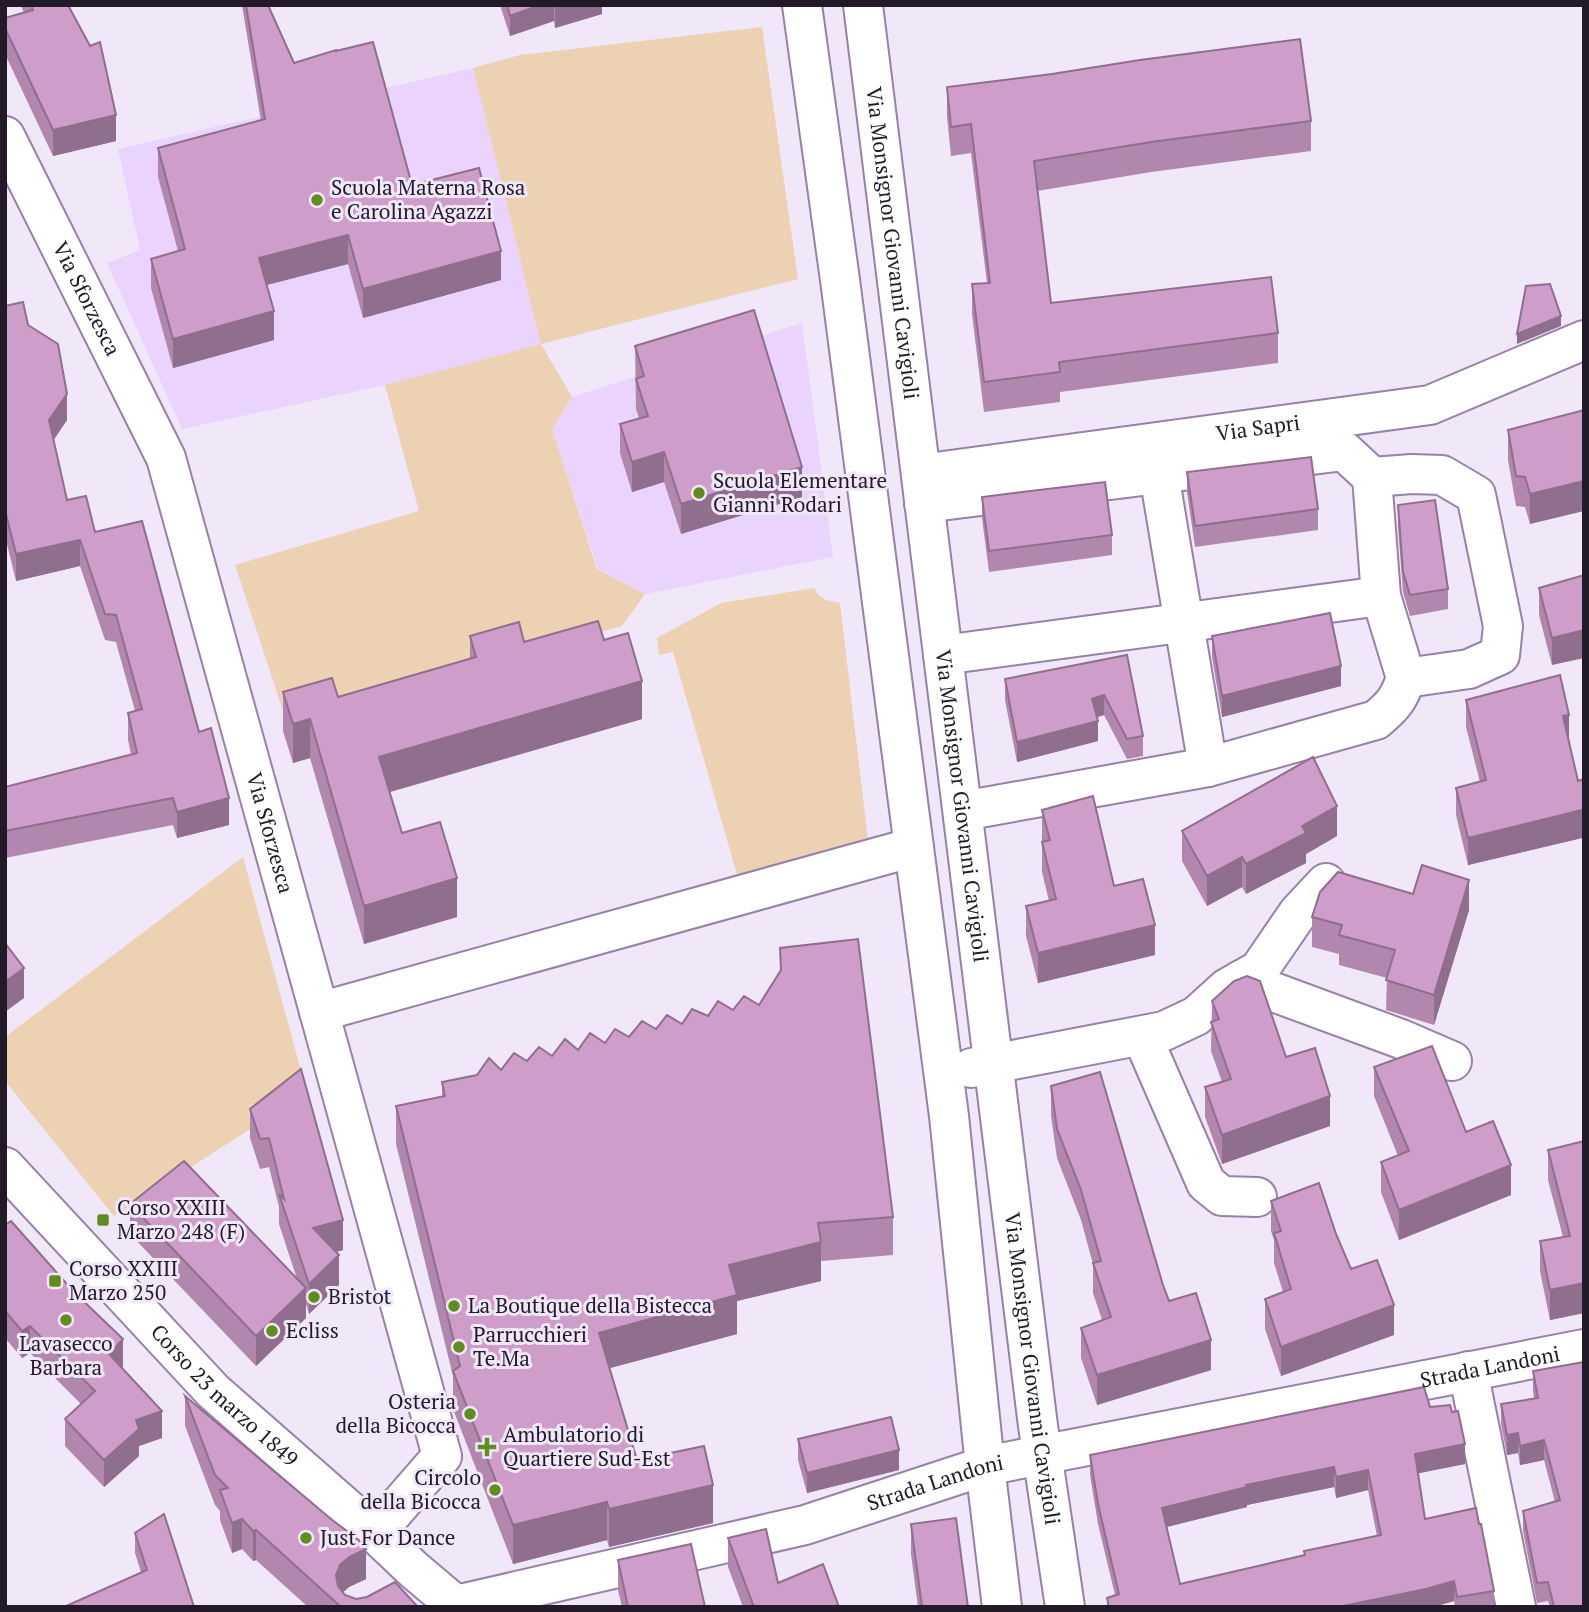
<svg xmlns="http://www.w3.org/2000/svg" width="1589" height="1612" font-family="'PT Serif',serif">
  <style>
    .built { fill: #ead4fd }
    .green { fill: #ecd1b3 }
    .lines { fill: none; stroke-linecap: round; stroke-linejoin: round }
    .street-casing { stroke: #9781a9; stroke-width: 42 }
    .secondary-casing { stroke: #9781a9; stroke-width: 42 }
    .street { stroke: #fff; stroke-width: 38 }
    .secondary { stroke: #fff; stroke-width: 38 }
    .wall { fill: #b187ad; fill-rule: evenodd }
    .shaded-wall { fill: #906e8d }
    .building { fill: #ce9dc9; stroke: #906e8d; stroke-width: 2; fill-rule: evenodd }
    .poi-dot { fill: #618c1e; stroke: #f0e7f9; stroke-width: 2.5 }
    .labels { text-anchor: middle; stroke-width: 6; stroke-linejoin: round; paint-order: stroke }
    .poi-label { font-size: 21px; fill: #221a29; stroke: #f0e7f9; text-anchor: start }
    .street-label { font-size: 21px; fill: #221a29; stroke: #f0e7f9 }
  </style>
  <rect width="100%" height="100%" fill="#f0e7f9"/>
  <!-- built -->
  <path class="built" d="M473,68L541,344L385,385L182,429L107,263L140,250L118,149Z
    M802,323L833,557L645,594L598,569L552,429L572,397Z"/>
  <!-- green -->
  <path class="green" d="M762,27L798,279L541,344L572,397L552,429L597,569L645,594L622,626L286,720L235,565L419,511L385,385L541,344L473,68L520,55Z
    M814,588C820,600 828,601 840,603L869,849L740,885L673,652L659,655L657,638L721,603Z
    M243,857L307,1093L114,1216L5,1081V1037Z"/>
  <g class="lines">
    <!-- street casing -->
    <g class="street-casing">
      <g id="street">
        <path d="M802,5L840,280L949,1116L985,1466L1002,1607"/>
        <path id="s1" d="M863,5L1038,1426L1065,1607"/>
        <path id="s2" d="M5,136L166,458L442,1456L375,1533"/>
        <path id="s3" d="M921,474L1430,405L1584,340"/>
        <path d="M1159,474L1208,767"/>
        <path d="M924,503L1344,451L1372,477"/>
        <path d="M943,655L1381,596L1372,477L1412,474L1442,475L1476,495L1503,626L1500,655L1469,669L1406,678L1381,596"/>
        <path d="M963,811L1208,767L1376,720C1393,706 1399,699 1406,678"/>
        <path d="M1241,980L1401,1039L1452,1061"/>
        <path d="M319,1012L914,847"/>
        <path d="M1142,1036L1206,1183L1222,1196L1257,1197"/>
        <path d="M971,1068L1164,1031L1196,1016L1227,988L1259,970L1298,913L1326,883"/>
        <path d="M1468,1371L1516,1607"/>
        <path id="s4" d="M456,1605L805,1525L985,1466L1584,1349"/>
      </g>
    </g>
    <!-- secondary casing -->
    <g class="secondary-casing">
      <g id="secondary">
        <path id="s5" d="M5,1167L213,1391L375,1533L413,1569L458,1607"/>
      </g>
    </g>
    <!-- street -->
    <use href="#street" class="street"/>
    <!-- secondary -->
    <use href="#secondary" class="secondary"/>
  </g>
  <!-- wall -->
  <path class="wall" d="M21,5H71L69,6L116,141L53,156L5,54V18L24,13Z
    M242,5H268L294,63L501,280L363,318L348,264L266,285L274,340L173,368L151,288V259L178,251L158,177V148L261,121Z
    M500,5H602V14L555,28L554,21L510,36Z
    M947,87L1311,121V151L1151,172L1037,191L1051,303L1278,333V363L1060,392V402L984,412L972,314V284L987,283L971,153L951,156L947,117Z
    M5,306L28,325L67,420L53,440L67,500L95,532L199,732L229,825L177,838L173,825L5,858V787L131,754L128,740V713L135,711L116,642L105,640L80,566L16,581L5,536Z
    M635,346L802,497L681,534L664,482L632,492L620,453V424L639,418L636,409Z
    M1584,410L1530,524L1525,507L1516,506L1508,460V430Z
    M1187,472L1318,509V530L1195,547L1187,492Z
    M982,497L1112,535V555L989,572L982,518Z
    M1398,505L1448,589V609L1410,616L1403,592L1398,526Z
    M1584,575L1552,665L1539,615V588Z
    M470,636L524,642L604,640L642,719L390,792L402,833L457,917L364,944L310,758L293,763L283,731V692L338,697L470,658Z
    M1212,636L1341,686L1222,717L1212,657Z
    M1127,655L1143,736V756L1127,759L1104,715L1097,717L1098,741L1017,762L1005,700V679Z
    M1466,700L1569,742L1578,781L1584,779V844L1582,838L1468,865L1456,815V788L1480,782L1466,727Z
    M1042,810L1114,886L1155,955L1038,983L1026,936V906L1049,901L1042,872Z
    M1182,831L1337,836L1306,854V863L1246,894L1242,887L1207,906L1182,861Z
    M1469,910L1434,1025L1386,1010L1387,978L1339,965V954L1312,947V917Z
    M780,948L893,1217V1255L821,1261V1281L737,1301V1334L610,1368L637,1460L713,1523L609,1547L607,1540L513,1564L453,1409V1376L396,1144V1106L442,1096V1082L501,1070L527,1061L578,1050L605,1043L629,1037L656,1029L682,1024L708,1016L759,1005L780,972Z
    M1212,1001L1286,1057L1330,1126L1222,1164L1205,1117V1087L1222,1082L1211,1051Z
    M1374,1067L1466,1132L1511,1195L1399,1240L1381,1192V1162L1398,1156L1374,1096Z
    M1051,1086L1163,1285L1169,1301L1211,1370L1097,1405L1081,1358V1328L1102,1320L1093,1293V1264L1081,1220L1057,1158L1051,1116Z
    M250,1109L343,1250L336,1252L339,1285L309,1314L306,1304V1318L256,1366L130,1234V1204L297,1279L279,1224V1207L269,1167L260,1169L250,1138Z
    M1584,1141V1313L1550,1320L1540,1271V1241L1563,1237L1548,1180V1150Z
    M1271,1201L1336,1234L1351,1269L1394,1335L1281,1376L1265,1329V1299L1283,1292L1274,1263V1240L1271,1231Z
    M5,1225L123,1366L122,1368L162,1438L139,1446V1456L104,1487L65,1446V1419L81,1404L30,1353L22,1358L5,1338Z
    M1533,1371L1584,1607H1550L1548,1601L1537,1603L1523,1531V1511L1555,1502L1544,1460L1520,1465L1518,1453L1507,1455L1501,1424V1404L1534,1398L1533,1391Z
    M185,1396L364,1548L366,1579L349,1587L343,1592L345,1595L356,1599L418,1607H308L256,1560L253,1561L242,1549L232,1553L220,1520V1511L215,1505L185,1426Z
    M1430,1407L1465,1464L1418,1473L1425,1519L1494,1591V1607H1455L1454,1601L1433,1607H1107V1598L1115,1595L1098,1524L1090,1475V1455ZM1334,1487L1336,1498L1368,1490L1377,1536L1304,1551V1556L1180,1584L1167,1527L1247,1507V1505Z
    M798,1439L899,1470L807,1493L798,1460Z
    M911,1524L968,1607H918L911,1554Z
    M135,1533L194,1607L141,1572L135,1553Z
    M728,1538L778,1583L839,1607H743L728,1567Z
    M618,1560L705,1607H622L618,1590Z"/>
  <!-- shaded-wall -->
  <path class="shaded-wall" d="M540,5H554V21L510,36V16Z
    M562,5H602V14L555,28V7Z
    M116,115V141L53,156V130Z
    M348,235V264L259,287V258Z
    M501,251V280L363,318V289Z
    M274,311V340L173,368V339Z
    M1561,316V326L1517,344V334Z
    M67,394V420L49,447V420Z
    M664,452V482L632,492V462Z
    M802,467V497L681,534V504Z
    M1584,481V511L1530,524V494Z
    M80,540V566L16,581V554Z
    M1584,630V658L1552,665V638Z
    M1341,666V686L1222,717V696Z
    M642,681V719L379,795V757Z
    M1104,695V715L1092,719V699Z
    M1569,715V742L1563,716Z
    M310,719V758L293,763V724Z
    M1098,721V741L1017,762V742Z
    M229,798V825L177,838V812Z
    M1337,806V836L1306,854V863L1246,894V864L1302,826Z
    M1582,810V838L1468,865V838Z
    M1242,857V887L1207,906V876Z
    M457,878V917L364,944V906Z
    M1469,880V910L1434,1025V995Z
    M1155,925V955L1038,983V953Z
    M24,968V998L5,1012V982Z
    M1330,1096V1126L1222,1164V1135Z
    M1511,1165V1195L1399,1240V1210Z
    M343,1220V1250L313,1258V1228Z
    M821,1242V1281L737,1301V1334L599,1371V1333L729,1265Z
    M339,1255V1285L309,1314V1284Z
    M1584,1283V1313L1550,1320V1290Z
    M306,1288V1318L256,1366V1336Z
    M1394,1305V1335L1281,1376V1347Z
    M30,1326V1353L22,1358V1331Z
    M123,1339V1366L109,1381V1354Z
    M1211,1340V1370L1097,1405V1375Z
    M162,1411V1438L139,1446V1456L104,1487V1460L136,1420Z
    M1518,1433V1453L1507,1455V1435Z
    M1544,1440V1460L1520,1465V1446Z
    M1465,1444V1464L1415,1474V1454Z
    M899,1450V1470L807,1493V1473Z
    M1334,1467V1487L1247,1505V1507L1162,1528V1508L1246,1485Z
    M1368,1470V1490L1336,1498V1477Z
    M713,1485V1523L609,1547V1509Z
    M607,1502V1540L513,1564V1525Z
    M242,1519V1549L232,1553V1523Z
    M256,1530V1560L253,1561V1531Z
    M364,1544V1550L366,1549V1579L349,1587L340,1595L336,1605V1575L340,1565Z
    M1454,1581V1601L1433,1607H1338Z"/>
  <!-- building -->
  <path class="building" d="M31,5H68L90,46L100,42L116,115L53,130L5,28V18L33,10Z
    M246,5H268L294,63L336,50V51L373,42L412,185L479,168L501,251L363,289L348,235L259,258L274,311L173,339L151,259L185,249L158,148L265,119Z
    M507,5H540L510,16Z
    M1300,39L1311,121L1151,142L1034,161L1051,303L1271,277L1278,333L1059,362L1060,372L984,382L972,284L990,283L971,124L951,127L947,87L1052,74L1140,60Z
    M1550,284L1561,316L1517,334L1526,286Z
    M23,302L28,325L58,344L67,394L49,420L67,500L86,496L95,532L142,521L199,732L211,728L229,798L177,812L173,798L5,831V787L137,753L128,713L142,709L116,615L105,614L80,540L16,554L5,510V306Z
    M754,310L802,467L681,504L664,452L632,462L620,424L648,416L636,379L644,376L635,346Z
    M1584,410V481L1530,494L1525,477L1516,476L1508,430Z
    M1311,457L1318,509L1195,526L1187,472Z
    M1105,482L1112,535L989,551L982,497Z
    M1435,500L1448,589L1410,595L1403,572L1398,505Z
    M1584,575V630L1552,638L1539,588Z
    M1330,613L1341,666L1222,696L1212,636Z
    M598,621L604,640L628,633L642,681L379,757L402,833L440,822L457,878L364,906L310,719L293,724L283,692L332,678L338,697L476,657L470,636L519,622L524,642Z
    M1127,655L1143,736L1127,739L1104,695L1092,699L1098,721L1017,742L1005,679Z
    M1560,675L1569,715L1563,716L1578,781L1584,779V816L1582,810L1468,838L1456,788L1486,780L1466,700Z
    M1313,757L1337,806L1302,826L1306,833L1246,864L1242,857L1207,876L1182,831Z
    M1093,796L1114,886L1143,879L1155,925L1038,953L1026,906L1056,899L1042,842L1050,840L1042,810Z
    M1422,865L1469,880L1434,995L1386,980L1395,950L1339,935L1342,925L1312,917L1320,892L1338,872L1413,894Z
    M858,939L893,1217L818,1223L821,1242L729,1265L737,1295L599,1333L637,1460L704,1446L713,1485L609,1509L607,1502L513,1525L453,1371L460,1366L396,1106L445,1096L442,1082L477,1075L489,1058L501,1070L514,1053L527,1061L539,1047L552,1056L565,1039L578,1050L590,1033L605,1043L615,1029L629,1037L642,1021L656,1029L667,1015L682,1024L692,1009L708,1016L718,1001L733,1010L744,996L759,1005L781,970L780,948Z
    M5,943L24,968L5,982Z
    M1247,976L1260,981L1286,1057L1315,1048L1330,1096L1222,1135L1205,1087L1231,1079L1211,1022L1219,1019L1212,1001L1234,981Z
    M1432,1046L1466,1132L1493,1121L1511,1165L1399,1210L1381,1162L1409,1151L1374,1067Z
    M301,1069L343,1220L313,1228L339,1255L309,1284L279,1194L284,1199L269,1138L260,1139L250,1109Z
    M1100,1072L1163,1285L1169,1301L1196,1293L1211,1340L1097,1375L1081,1328L1111,1317L1093,1263L1101,1261L1081,1190L1057,1129L1051,1086Z
    M1584,1141V1283L1550,1290L1540,1241L1570,1236L1548,1150Z
    M184,1161L306,1288L256,1336L130,1204Z
    M1319,1183L1336,1234L1351,1269L1377,1260L1394,1305L1281,1347L1265,1299L1291,1289L1274,1233L1281,1231L1271,1201Z
    M11,1221L74,1292L123,1339L109,1354L162,1411L136,1420L139,1429L104,1460L65,1419L95,1391L30,1326L22,1331L5,1311V1225Z
    M1584,1362V1607H1554L1548,1582L1537,1583L1523,1511L1560,1500L1544,1440L1520,1446L1518,1433L1507,1435L1501,1404L1538,1398L1533,1371Z
    M1424,1387L1430,1407L1450,1405L1452,1412L1458,1411L1465,1444L1415,1454L1425,1519L1476,1508L1479,1524H1481L1494,1591L1457,1597L1454,1581L1426,1589L1338,1607H1109L1107,1598L1119,1594L1098,1504L1090,1455ZM1334,1467L1336,1477L1368,1470L1381,1535L1304,1551L1305,1555L1180,1584L1162,1508L1247,1487L1246,1485Z
    M185,1396L331,1519L364,1544L363,1546L366,1549L349,1557L340,1565L336,1575L338,1586L345,1595L356,1599L367,1597L395,1582L418,1607H341L256,1530L253,1531L242,1519L232,1523L220,1490L228,1488L215,1475Z
    M891,1417L899,1450L807,1473L798,1439Z
    M164,1514L194,1607H64L147,1570L135,1533Z
    M956,1518L968,1607H922L911,1524Z
    M766,1529L778,1583L823,1564L839,1607H754L728,1538Z
    M691,1544L705,1607H628L618,1560Z"/>
  <!-- markers -->
  <g class="poi-dot">
    <circle cx="317" cy="200" r="7"/>
    <circle cx="699" cy="493" r="7"/>
    <rect x="96" y="1213" width="14" height="14" rx="3.5"/>
    <rect x="48" y="1274" width="14" height="14" rx="3.5"/>
    <circle cx="314" cy="1297" r="7"/>
    <circle cx="454" cy="1306" r="7"/>
    <circle cx="66" cy="1320" r="7"/>
    <circle cx="272" cy="1331" r="7"/>
    <circle cx="459" cy="1347" r="7"/>
    <circle cx="470" cy="1414" r="7"/>
    <path d="M483.5 1436.5h7v7h7v7h-7v7h-7v-7h-7v-7h7z"/>
    <circle cx="495" cy="1490" r="7"/>
    <circle cx="306" cy="1538" r="7"/>
  </g>
  <g class="labels">
    <!-- poi labels -->
    <g class="poi-label">
      <text x="331" y="195">Scuola Materna Rosa<tspan x="331" dy="24">e Carolina Agazzi</tspan></text>
      <text x="713" y="488">Scuola Elementare<tspan x="713" dy="24">Gianni Rodari</tspan></text>
      <text x="117" y="1215">Corso XXIII<tspan x="117" dy="24">Marzo 248 (F)</tspan></text>
      <text x="69" y="1276">Corso XXIII<tspan x="69" dy="24">Marzo 250</tspan></text>
      <text x="328" y="1304">Bristot</text>
      <text x="468" y="1313">La Boutique della Bistecca</text>
      <text x="286" y="1338">Ecliss</text>
      <text x="473" y="1342">Parrucchieri<tspan x="473" dy="24">Te.Ma</tspan></text>
      <text x="66" y="1351" text-anchor="middle">Lavasecco<tspan x="66" dy="24">Barbara</tspan></text>
      <text x="456" y="1409" text-anchor="end">Osteria<tspan x="456" dy="24">della Bicocca</tspan></text>
      <text x="503" y="1442">Ambulatorio di<tspan x="503" dy="24">Quartiere Sud-Est</tspan></text>
      <text x="481" y="1485" text-anchor="end">Circolo<tspan x="481" dy="24">della Bicocca</tspan></text>
      <text x="320" y="1545">Just For Dance</text>
    </g>
    <!-- street labels -->
    <g class="street-label">
      <text dy="7" stroke="none"><textPath href="#s1" startOffset="240">Via Monsignor Giovanni Cavigioli</textPath></text>
      <text dy="7" stroke="none"><textPath href="#s2" startOffset="182">Via Sforzesca</textPath></text>
      <text dy="7" stroke="none"><textPath href="#s3" startOffset="340">Via Sapri</textPath></text>
      <text dy="7" stroke="none"><textPath href="#s1" startOffset="807">Via Monsignor Giovanni Cavigioli</textPath></text>
      <text dy="7" stroke="none"><textPath href="#s2" startOffset="749">Via Sforzesca</textPath></text>
      <text dy="7" stroke="none"><textPath href="#s4" startOffset="1062">Strada Landoni</textPath></text>
      <text dy="7" stroke="none"><textPath href="#s1" startOffset="1374">Via Monsignor Giovanni Cavigioli</textPath></text>
      <text dy="7" stroke="none"><textPath href="#s5" startOffset="317">Corso 23 marzo 1849</textPath></text>
      <text dy="7" stroke="none"><textPath href="#s4" startOffset="495">Strada Landoni</textPath></text>
    </g>
  </g>
  <!-- border -->
  <rect width="1589" height="1612" fill="none" stroke="#221a29" stroke-width="14"/>
</svg>
